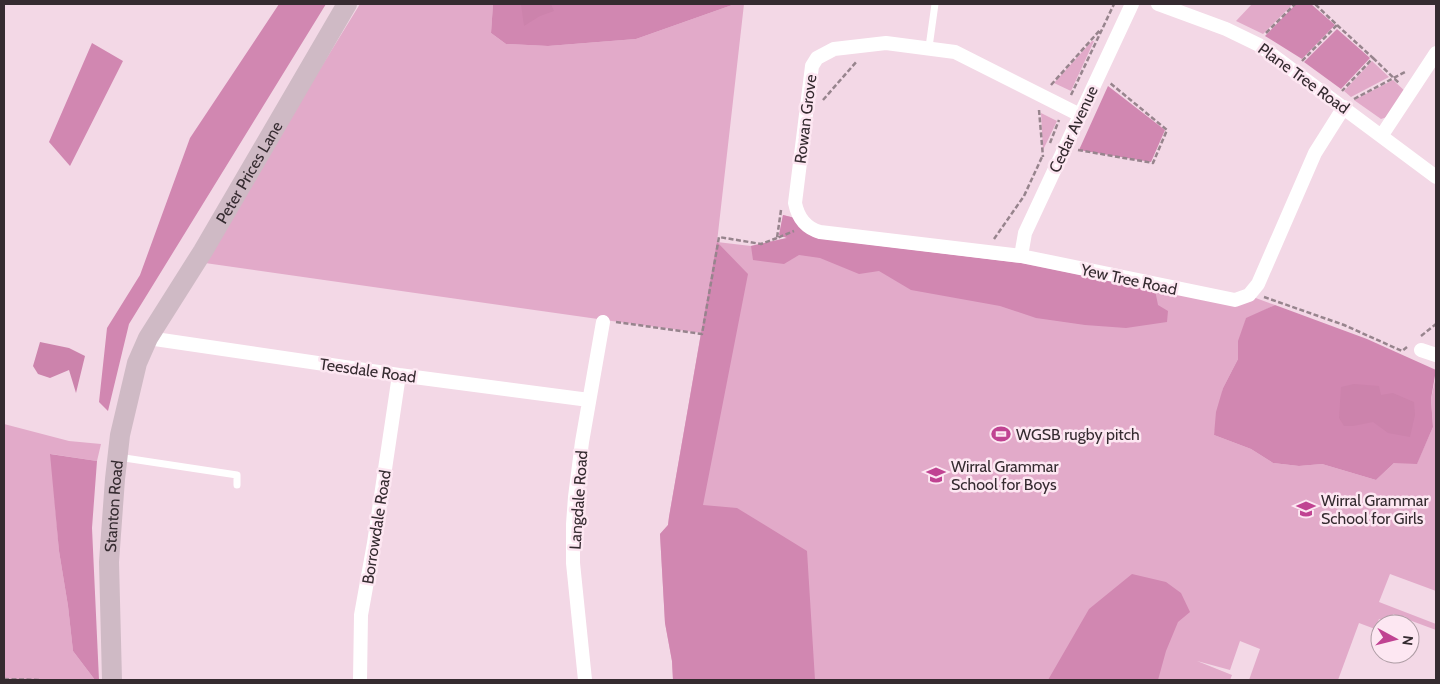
<svg xmlns="http://www.w3.org/2000/svg" width="1440" height="684" font-family="Cabin,sans-serif">
  <style>
    .green { fill: #e2aac9 }
    .forest { fill: #d187b1 }
    .water { fill: #cc83ac }
    .lines { fill: none; stroke-linecap: round; stroke-linejoin: round }
    .path { stroke: #97848d; stroke-width: 2.5; stroke-dasharray: 5 2.5; stroke-linecap: butt }
    .lane { stroke: #fff; stroke-width: 7 }
    .street { stroke: #fff; stroke-width: 14 }
    .secondary { stroke: #cfbac5; stroke-width: 20 }
    .labels { text-anchor: middle; stroke-width: 5; stroke-linejoin: round; paint-order: stroke }
    .street-label { font-size: 16px; fill: #352b30; stroke: #fde7f2 }
    .poi-label { font-size: 16px; fill: #352b30; stroke: #fde7f2; text-anchor: start }
  </style>
  <rect width="100%" height="100%" fill="#f3d8e6"/>
  <!-- green -->
  <path class="green" d="M360,4H493L491,33L506,44L548,46L636,39L735,4H744L717,242L751,246L787,238L779,235L783,215L795,218C806,233 809,237 828,241L1021,263L1253,297L1275,305L1246,319L1239,341L1238,359L1223,388L1214,435L1251,449L1273,463L1299,466L1322,464L1376,480L1394,463H1417L1433,427L1431,399L1436,375V591L1390,574L1379,602L1436,624V630L1393,614L1391,623L1379,619L1375,629L1359,623L1338,680H1249L1260,649L1240,641L1230,670L1197,661L1232,675L1230,680H673L672,661L665,623L660,534L668,525L669,517L701,333L619,322L205,263L304,95Z
    M1252,4H1293L1263,34L1236,21Z
    M1092,41H1094L1071,91L1054,83Z
    M1372,61L1389,77L1351,97L1344,91Z
    M1393,80L1406,92L1390,116L1381,119L1354,100Z
    M1041,113L1057,121L1043,150Z
    M4,424L69,441L101,444L97,461L51,454L59,551L68,606L73,651L95,680H4Z"/>
  <!-- forest -->
  <path class="forest" d="M279,4H326L129,324L108,411L99,402L107,328L140,275L190,138Z
    M493,4H735L636,39L548,46L506,44L491,33Z
    M1296,4H1311L1335,25L1302,59L1265,36Z
    M1337,29L1370,58L1341,89L1304,62Z
    M92,43L123,61L70,166L49,142Z
    M1108,86L1165,130L1151,162L1079,150Z
    M783,215L795,218L806,233L816,238L1021,263L1155,290L1158,305L1168,311L1167,322L1126,328L1085,325L1036,318L1000,306L911,290L879,271L859,274L820,258L799,255L784,264L753,260L751,246L787,238L779,235Z
    M717,242L748,274L703,505L737,508L807,551L815,680H673L672,661L665,623L660,534L668,525L669,517Z
    M1275,305L1367,339L1436,370L1431,399L1433,427L1417,464L1394,463L1376,480L1322,464L1299,466L1273,463L1251,449L1214,435L1216,412L1223,388L1238,359V341L1246,318Z
    M50,454L97,461L92,528L99,680H95L73,651L68,606L59,551Z
    M1132,574L1166,582L1181,593L1190,612L1178,622L1166,651L1158,680H1048L1089,609Z"/>
  <!-- water -->
  <path class="water" d="M521,4H551L554,11L540,16L524,26Z
    M40,342L69,348L85,356L76,393L69,370L50,378L38,374L33,366Z
    M1354,384L1379,386L1381,395L1393,393L1414,402L1415,415L1410,437L1388,433L1373,422L1353,426H1344L1339,418L1341,387Z"/>
  <g class="lines">
    <!-- path -->
    <path class="path" d="M1337,25L1373,58L1342,91
      M1266,33L1295,4
      M1373,58L1399,83
      M1302,61L1337,25L1315,4
      M1051,85L1100,30
      M1071,95L1114,4
      M1354,99L1407,71
      M823,100L857,61
      M1039,110L1043,157
      M1050,143L1059,120
      M1078,150L1153,163L1167,130L1110,83
      M781,210L777,238L794,231
      M994,239L1024,196L1042,157
      M1264,297L1344,325L1402,351L1407,347
      M616,322L702,334L719,237L761,244L777,238
      M1421,336L1436,324
      M4,679L41,680"/>
    <!-- lane -->
    <path class="lane" d="M929,47L935,4
      M118,457L237,475V485"/>
    <!-- street -->
    <path class="street" d="M1158,4L1226,29L1259,45L1436,177
      M1080,115L955,52L886,43L834,49L817,58L812,66L795,203C798,218 806,228 820,232L1021,256L1235,300L1249,295L1258,284L1315,153L1344,107
      M1382,135L1436,53
      M1021,256L1025,233L1132,4
      M148,338L399,375L589,400
      M1421,350L1436,355
      M360,680L361,615L374,543L399,375
      M585,680L573,563V524L575,497L582,442L603,322"/>
    <!-- secondary -->
    <path class="secondary" id="s1" d="M112,680L109,562L115,479L120,435L137,363L148,338L203,251L347,4"/>
  </g>
  <!-- icons -->
  <defs>
    <g id="stadium-bare" transform="scale(1.5)"><path d="M0-5a6.5 5 0 1 0 0 10a6.5 5 0 1 0 0-10ZM-3.5-1.8h7v3.6h-7Z" fill="#c04392" stroke="#fde7f2" stroke-width="2.5" paint-order="stroke"/></g>
    <g id="school-bare" transform="scale(1.5)"><path d="M0-5L7-2L0 1L-7-2ZM-4 1L0 2.5L4 1V4Q0 6-4 4Z" fill="#c04392" stroke="#fde7f2" stroke-width="2.5" paint-order="stroke"/></g>
  </defs>
  <g fill-rule="evenodd">
    <use href="#stadium-bare" x="1001" y="434"/>
    <use href="#school-bare" x="936" y="475"/>
    <use href="#school-bare" x="1306" y="509"/>
  </g>
  <g class="labels">
    <!-- street labels -->
    <g class="street-label">
      <text transform="translate(1304 78) rotate(36)" y="6">Plane Tree Road</text>
      <text transform="translate(805 119) rotate(-83)" y="6">Rowan Grove</text>
      <text transform="translate(1073 129) rotate(-65)" y="6">Cedar Avenue</text>
      <text dy="6" stroke="none"><textPath href="#s1" startOffset="541">Peter Prices Lane</textPath></text>
      <text transform="translate(1129 279) rotate(12)" y="6">Yew Tree Road</text>
      <text transform="translate(368 370) rotate(8)" y="6">Teesdale Road</text>
      <text transform="translate(578 500) rotate(-86)" y="6">Langdale Road</text>
      <text dy="6" stroke="none"><textPath href="#s1" startOffset="174">Stanton Road</textPath></text>
      <text transform="translate(376 527) rotate(-81)" y="6">Borrowdale Road</text>
    </g>
    <!-- poi labels -->
    <g class="poi-label">
      <text x="1016" y="440">WGSB rugby pitch</text>
      <text x="951" y="472">Wirral Grammar<tspan x="951" dy="18">School for Boys</tspan></text>
      <text x="1321" y="506">Wirral Grammar<tspan x="1321" dy="18">School for Girls</tspan></text>
    </g>
  </g>
  <!-- border -->
  <rect width="1440" height="684" fill="none" stroke="#352b30" stroke-width="10"/>
  <!-- north arrow -->
  <g transform="translate(1395 639) rotate(97)"><circle r="24" fill="#fde7f2" stroke="#ad9ca4"/>
  <path d="M0-4L9 19L0 12L-9 19Z" fill="#c04392"/>
  <text y="-8" font-size="14" font-weight="bold" text-anchor="middle" fill="#352b30">N</text>
  </g>
</svg>
